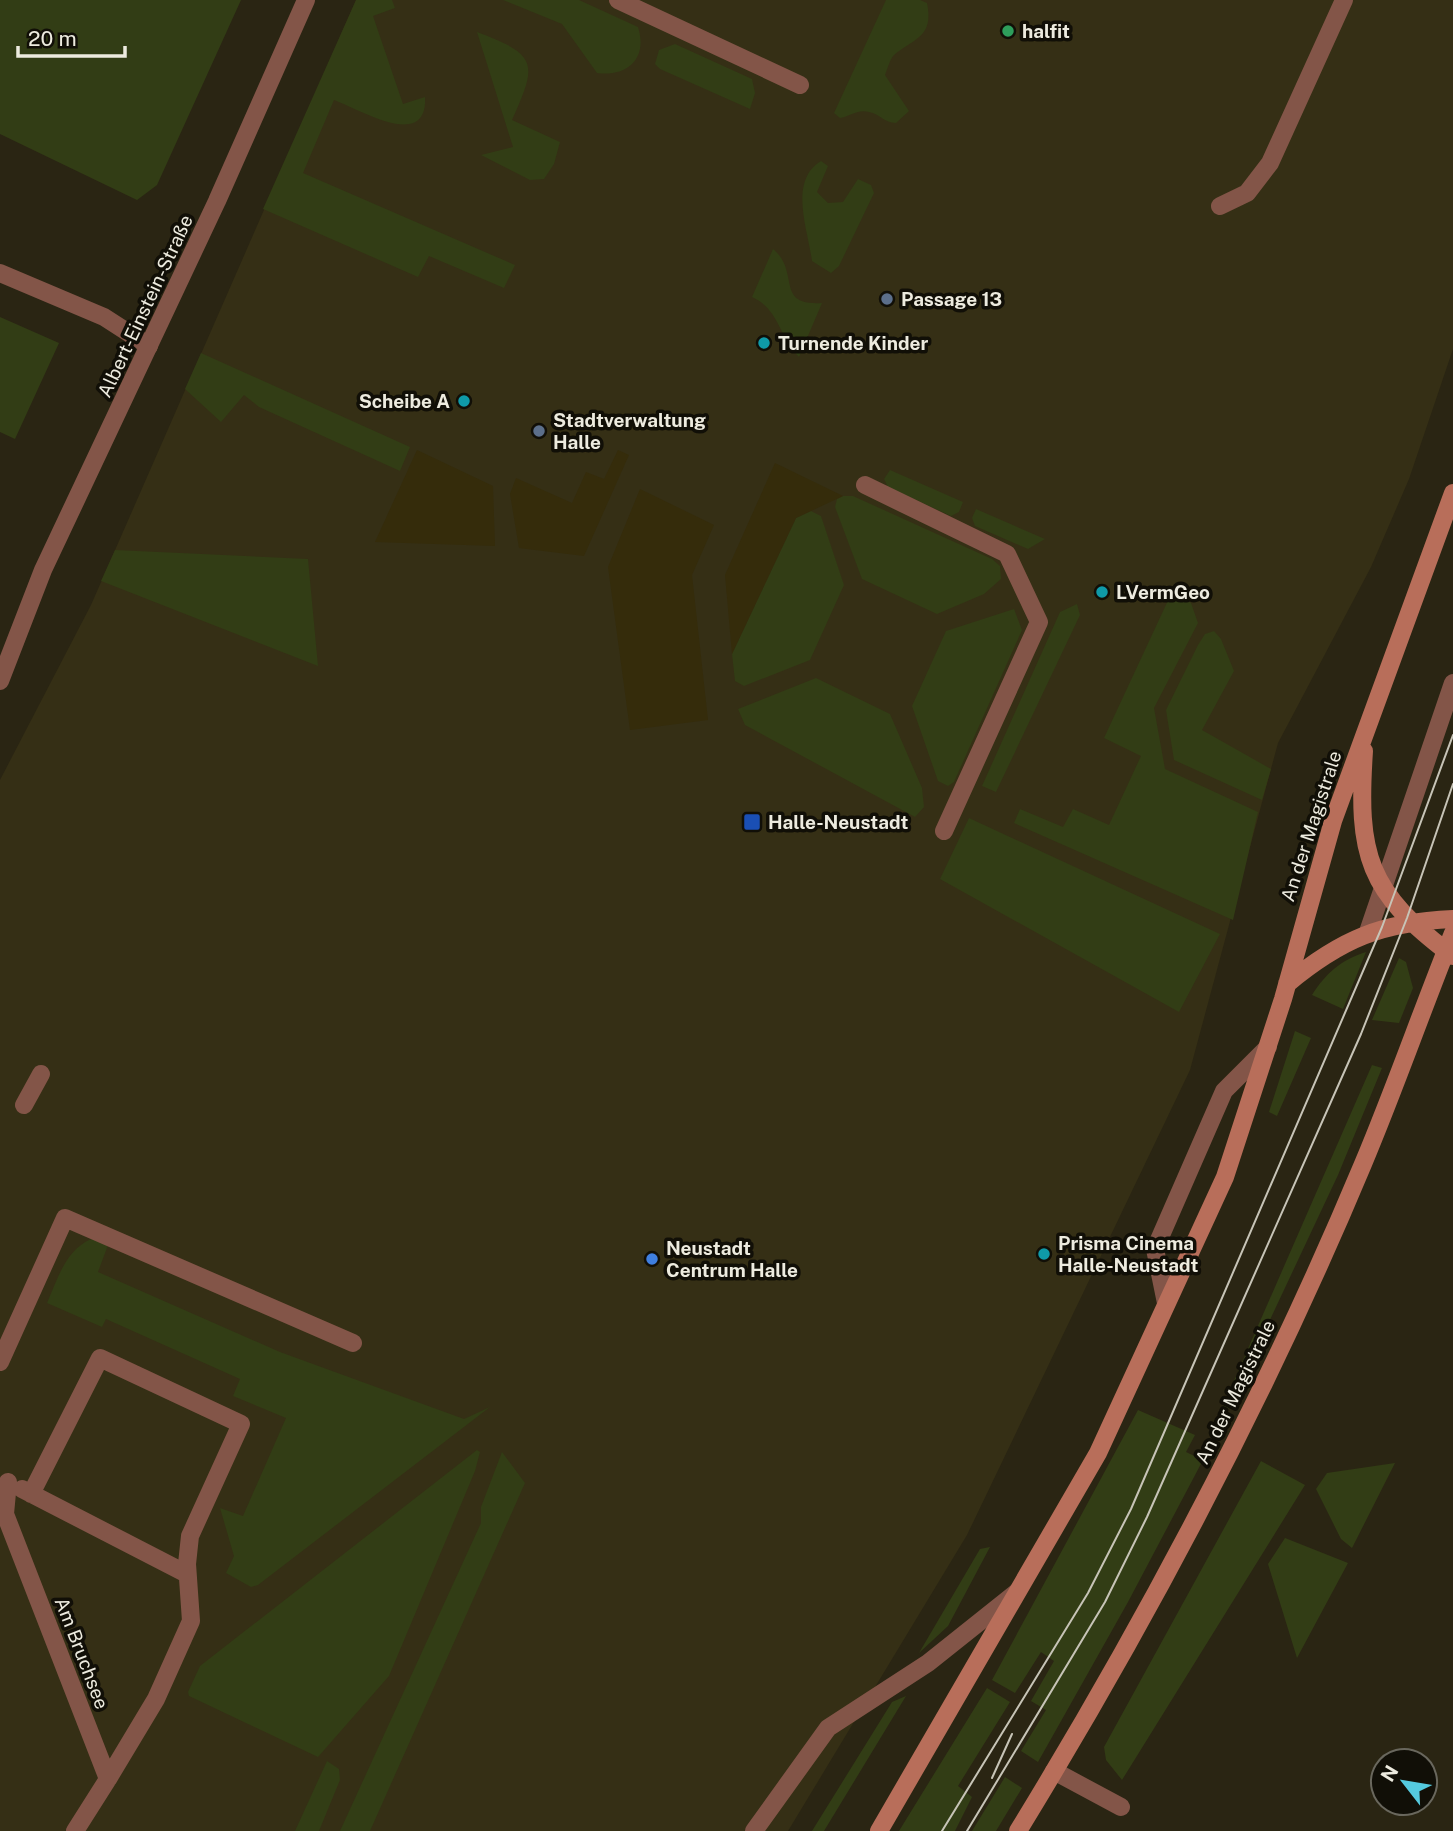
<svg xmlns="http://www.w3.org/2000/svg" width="1453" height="1831" font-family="'Public Sans',sans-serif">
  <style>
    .built { fill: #352f15 }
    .green { fill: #323d15 }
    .sand { fill: #352c0b }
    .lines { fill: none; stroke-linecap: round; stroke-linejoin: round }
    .service { stroke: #835548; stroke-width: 18 }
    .pedestrian { stroke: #835548; stroke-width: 18 }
    .tertiary { stroke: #835548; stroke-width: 18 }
    .secondary { stroke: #b86e5a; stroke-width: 18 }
    .tram { stroke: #c7c4b7; stroke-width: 2 }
    .leisure-dot { fill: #2e9e5b; stroke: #110f07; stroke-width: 2.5 }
    .service-dot { fill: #5c6f8a; stroke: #110f07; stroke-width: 2.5 }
    .culture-dot { fill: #0f9aa8; stroke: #110f07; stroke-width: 2.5 }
    .transit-dot { fill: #1a4fb4; stroke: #110f07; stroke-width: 2.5 }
    .shop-dot { fill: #3f7fe0; stroke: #110f07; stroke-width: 2.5 }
    .labels { text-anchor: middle; stroke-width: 7; stroke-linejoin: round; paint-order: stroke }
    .poi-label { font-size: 19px; font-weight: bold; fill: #edebdf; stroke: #110f07; text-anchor: start }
    .street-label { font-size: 19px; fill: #edebdf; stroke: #110f07 }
  </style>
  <rect width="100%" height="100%" fill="#2a2513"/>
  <!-- built -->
  <path class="built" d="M356,0H1453V349L1409,479L1371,567L1278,743L1190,1070L967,1535L788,1831H0V780L91,605Z"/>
  <!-- green -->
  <path class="green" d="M0,0H241L157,185L137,200L0,134Z
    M356,0H392L395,8L373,16L403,104L425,97C428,152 359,109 334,100L303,173L515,265L504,288L429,256L418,277L263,209Z
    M503,0H579L638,27C648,58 628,77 597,73L562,24Z
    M886,0H920L927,3C934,37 915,38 894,55C890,59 887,70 885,75L909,111L896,123C884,123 880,114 869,112C857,109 849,117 840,118L834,113Z
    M477,32C539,55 537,64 512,120L560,142L554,164L544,179L530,180L481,155L513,147Z
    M675,44L752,79L755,93L750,109L660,69L655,64L659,50Z
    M821,161L828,166L817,192L828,203L843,202L858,179L871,185L874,193L839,266L831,273L812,261C808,230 788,181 821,161Z
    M773,249C801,272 774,306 822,303L799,357C779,337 779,309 752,297Z
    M0,317L59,343L15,439L0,432Z
    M201,353L410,447L400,471L259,407L244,395L221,422L185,389Z
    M890,470L963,502L959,512L951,516L888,487L884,479Z
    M843,496H853L992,559L1000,566L1001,579L984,594L937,614L862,579L835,507L837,499Z
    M976,509L1045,539L1028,549L975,526L972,518Z
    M811,511L821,516L844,585L810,660L744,686L735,681L732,654L796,518Z
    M115,550L308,559L318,666L101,581Z
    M1171,594L1191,603L1198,623L1154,708L1165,769L1258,812L1233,920L1014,823L1020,809L1063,827L1073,809L1109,825L1141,756L1104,738Z
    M1077,604L1080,615L996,792L982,786L1060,612Z
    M1014,609L1022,630L954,782L948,786L938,781L912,706L946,631Z
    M1214,631L1221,639L1234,671L1202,730L1271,769L1262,800L1174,760L1166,710L1198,645L1205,634Z
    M816,678L890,714L922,788L924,807L915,817L745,725L738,709Z
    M969,818L1220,934L1179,1012L940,879Z
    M1366,952L1343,1009L1312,995C1326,973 1341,960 1366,952Z
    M1399,958L1406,962L1413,988L1399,1023L1372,1020Z
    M1295,1031L1311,1038L1277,1116L1269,1112Z
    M1372,1065L1382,1068L1338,1175L1221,1424L1216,1422Z
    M91,1239L108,1245L98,1272L280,1352L464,1419L490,1407L258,1585L251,1587L226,1573L234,1556L220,1508L243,1516L286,1418L233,1396L240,1379L106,1319L102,1327L47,1303C58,1278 65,1251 91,1239Z
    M1138,1410L1195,1435L1186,1452L1203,1460L1128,1602L1038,1762L1021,1751L1046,1710L1031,1701L1054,1661L1041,1652L1015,1693L992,1680Z
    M477,1450L480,1452L475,1471L389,1676L318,1757L189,1696L188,1692L200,1666Z
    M502,1452L525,1483L370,1831H340L481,1523V1507Z
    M1261,1461L1305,1485L1122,1780L1106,1760L1104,1747Z
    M1395,1463L1352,1548L1341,1539L1316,1489L1327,1473Z
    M1285,1538L1348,1563L1297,1658L1268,1564Z
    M990,1547L948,1626L919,1653L980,1549Z
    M987,1688L1010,1702L958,1786L972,1797L955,1831H899Z
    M906,1696L824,1831H812L892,1702Z
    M327,1761L339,1769L340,1780L319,1831H295Z
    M1005,1777L1022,1788L996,1831H972Z"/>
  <!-- sand -->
  <path class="sand" d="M417,450L493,486L495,546L375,542Z
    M618,450L629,455L584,556L519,548L510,494L516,478L572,503L586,472L604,479Z
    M775,463L843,496L796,518L732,654L725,575Z
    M640,489L714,525L692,575L708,720L630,730L608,567Z"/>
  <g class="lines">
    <!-- service -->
    <path class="service" d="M1220,206L1247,193L1270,163L1344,0
      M0,273L104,317L149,346
      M1368,932L1453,683
      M24,1105L41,1074
      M1166,1303L1155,1249L1224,1091L1268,1047
      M0,1362L65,1218L353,1343
      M8,1482L5,1514L108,1779L75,1831
      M22,1489L187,1574
      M31,1494L100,1358L241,1424L190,1536L187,1564L191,1621L156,1699L108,1779
      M1054,1771L1121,1807
      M754,1831L828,1728L928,1663L1017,1592"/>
    <!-- pedestrian -->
    <path class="pedestrian" d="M618,0L800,85
      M865,485L1007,554L1039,622L944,831"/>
    <!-- tertiary -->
    <path class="tertiary" d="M0,681L43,570L217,201L306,0"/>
    <!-- secondary -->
    <path class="secondary" d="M1364,751C1357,855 1367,892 1453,956
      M1287,984C1341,939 1382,922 1453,919
      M879,1831L1098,1453L1225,1177L1283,999L1333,821L1453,493
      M1018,1831C1149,1617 1266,1396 1363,1164C1395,1088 1422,1010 1453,933"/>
    <!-- tram -->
    <path class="tram" d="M992,1778L1012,1734
      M942,1831L1088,1593L1131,1509L1382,927L1453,735
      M967,1831L1105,1602L1147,1517L1361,1034L1407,918L1453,784"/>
  </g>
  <!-- markers -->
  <circle class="leisure-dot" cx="1008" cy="31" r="7"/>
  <g class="service-dot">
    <circle cx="887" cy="299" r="7"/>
    <circle cx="539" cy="431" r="7"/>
  </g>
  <g class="culture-dot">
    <circle cx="764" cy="343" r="7"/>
    <circle cx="464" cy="401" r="7"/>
    <circle cx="1102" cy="592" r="7"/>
    <circle cx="1044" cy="1254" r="7"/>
  </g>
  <rect class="transit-dot" x="743" y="813" width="18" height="18" rx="3.5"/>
  <circle class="shop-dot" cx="652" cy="1259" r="7"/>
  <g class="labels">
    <!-- poi labels -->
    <g class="poi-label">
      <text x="1022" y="38">halfit</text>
      <text x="901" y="306">Passage 13</text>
      <text x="778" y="350">Turnende Kinder</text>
      <text x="450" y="408" text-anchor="end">Scheibe A</text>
      <text x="553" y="427">Stadtverwaltung<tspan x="553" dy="22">Halle</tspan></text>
      <text x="1116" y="599">LVermGeo</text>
      <text x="768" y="829">Halle-Neustadt</text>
      <text x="1058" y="1250">Prisma Cinema<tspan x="1058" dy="22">Halle-Neustadt</tspan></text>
      <text x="666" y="1255">Neustadt<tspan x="666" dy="22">Centrum Halle</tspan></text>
    </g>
    <!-- street labels -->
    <g class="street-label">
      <text transform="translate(145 306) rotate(-65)" y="7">Albert-Einstein-Straße</text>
      <text transform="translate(1311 826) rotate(-72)" y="7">An der Magistrale</text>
      <text transform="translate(1235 1392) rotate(-64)" y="7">An der Magistrale</text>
      <text transform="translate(82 1653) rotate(69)" y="7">Am Bruchsee</text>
    </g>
  </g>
  <!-- north arrow -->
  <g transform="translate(1404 1782) rotate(301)"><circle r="33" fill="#110f07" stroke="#69675d" stroke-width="2"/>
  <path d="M0-5L12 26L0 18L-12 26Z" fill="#55cadf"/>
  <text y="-10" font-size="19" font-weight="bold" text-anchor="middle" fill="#edebdf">N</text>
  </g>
  <!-- scale -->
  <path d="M18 46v10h107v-10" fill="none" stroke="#edebdf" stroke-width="3.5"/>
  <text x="28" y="46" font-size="21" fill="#edebdf" stroke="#110f07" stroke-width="5" paint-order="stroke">20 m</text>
</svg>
